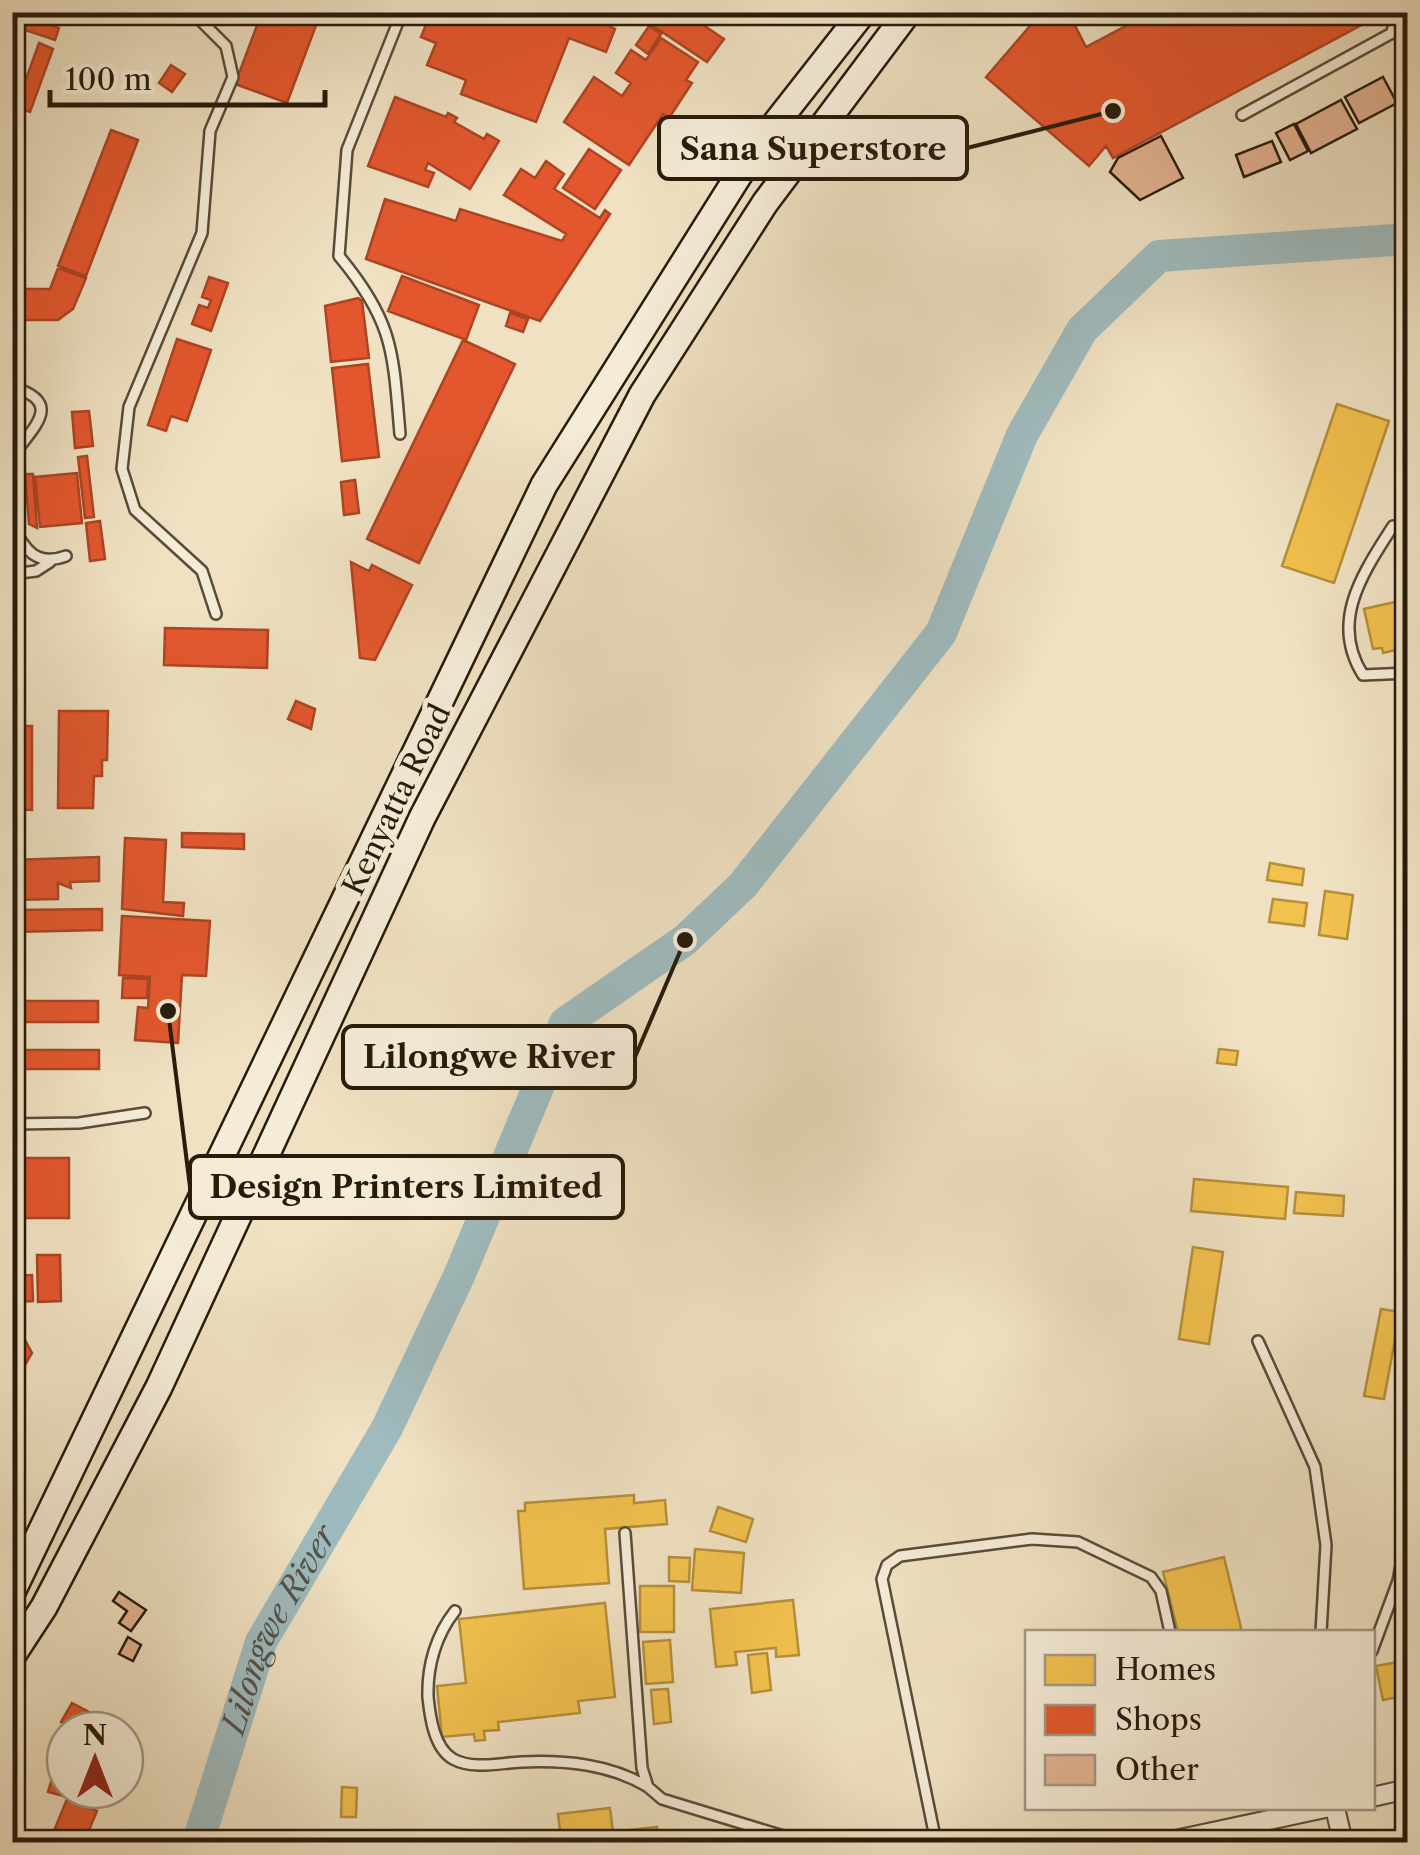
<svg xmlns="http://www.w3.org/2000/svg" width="1420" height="1855" font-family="'Libre Caslon Text',serif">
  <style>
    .homes { fill: #f2c14e; stroke: #b58f3a; stroke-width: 2.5 }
    .shops { fill: #e4572e; stroke: #ab4524; stroke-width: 2.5 }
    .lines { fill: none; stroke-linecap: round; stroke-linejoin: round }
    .river { stroke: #9fbbbe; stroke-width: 32 }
    .building { fill: #e4b492; stroke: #271b0b; stroke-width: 2.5 }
    .service-casing { stroke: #594c39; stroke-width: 14 }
    .minor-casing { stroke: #594c39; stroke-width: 22 }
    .secondary-casing { stroke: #271b0b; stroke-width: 30 }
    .service { stroke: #f5ecd7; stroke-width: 9 }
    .minor { stroke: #f5ecd7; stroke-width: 18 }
    .secondary { stroke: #f5ecd7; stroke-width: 25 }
    .labels { text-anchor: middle; stroke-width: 10; stroke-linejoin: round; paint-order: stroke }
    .street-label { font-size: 30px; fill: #271b0b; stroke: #f5ecd7 }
    .water-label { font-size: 32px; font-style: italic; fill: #51534a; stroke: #f5ecd7 }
    .leader { fill: none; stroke: #271b0b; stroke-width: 4 }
    .callout-dot { fill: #271b0b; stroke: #f5ecd7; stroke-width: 4 }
    .callout { fill: #f5ecd7; stroke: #271b0b; stroke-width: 4 }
    .callout-label { font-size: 32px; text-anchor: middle; font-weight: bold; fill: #271b0b }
  </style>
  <rect width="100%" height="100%" fill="#efe1c2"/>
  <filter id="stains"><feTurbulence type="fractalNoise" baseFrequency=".002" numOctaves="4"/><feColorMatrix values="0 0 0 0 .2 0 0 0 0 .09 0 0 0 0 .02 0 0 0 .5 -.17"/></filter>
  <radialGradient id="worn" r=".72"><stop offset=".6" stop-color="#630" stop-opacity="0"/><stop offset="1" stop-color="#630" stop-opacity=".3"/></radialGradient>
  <!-- homes -->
  <path class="homes" d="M1337,404L1389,421L1334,583L1282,566Z
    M1408,599V647L1383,653L1382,648L1373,649L1364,609Z
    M1270,863L1304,869L1302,885L1267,880Z
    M1325,891L1353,895L1347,939L1319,935Z
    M1273,899L1307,903L1304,926L1269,922Z
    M1219,1049L1238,1051L1236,1065L1217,1063Z
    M1194,1179L1288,1187L1285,1219L1191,1211Z
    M1296,1192L1344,1196L1343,1216L1294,1213Z
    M1193,1247L1223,1252L1209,1344L1179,1339Z
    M1381,1309L1400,1312L1384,1399L1364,1396Z
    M634,1495V1503L665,1500L667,1524L605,1529L609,1583L524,1589L518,1511H525V1503Z
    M718,1507L753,1519L746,1542L710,1531Z
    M695,1549L744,1553L741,1593L692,1590Z
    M669,1557L690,1558L689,1582L669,1581Z
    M1224,1557L1242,1632H1178L1163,1572Z
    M640,1586H674V1632H640Z
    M793,1600L799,1655L776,1657V1648L735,1652L737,1665L716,1667L710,1609Z
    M605,1603L615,1697L578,1701L580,1713L498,1722L499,1730L484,1731L485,1740L475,1741L474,1734L442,1737L437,1686L466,1683L459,1619Z
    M670,1640L673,1682L646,1684L643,1642Z
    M767,1653L771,1690L752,1693L748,1655Z
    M1408,1660V1695L1383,1700L1376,1666Z
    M668,1689L671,1722L654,1724L651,1690Z
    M342,1787L357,1788L356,1817H341Z
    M610,1808L613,1832L657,1827L659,1842H529L561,1839L558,1814Z"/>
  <!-- shops -->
  <path class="shops" d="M262,12H321L287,103L235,84Z
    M431,12H579L615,29L606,52L569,38L536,122L461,94L466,80L427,65L436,43L421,37Z
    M649,12H684L724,39L707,62L644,20Z
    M1042,12H1068L1086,47L1152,12H1365L1369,21L1113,158L1106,146L1089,166L986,77Z
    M17,13L59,28L55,40L13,26Z
    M649,26L661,34L648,54L636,45Z
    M661,38L698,62L686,80L692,83L669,118L663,114L629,165L564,122L594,77L622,96L631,83L616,73L631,50L646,60Z
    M39,43L53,49L30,112L16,107Z
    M171,65L185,74L172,92L159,83Z
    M395,97L446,117L448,113L457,118L454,122L484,139L487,134L499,141L470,189L428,163L425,170L434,173L428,187L368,166Z
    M111,130L138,140L86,276L58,266Z
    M589,149L621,170L595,209L563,188Z
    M546,161L564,174L554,189L600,218L605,210L610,214L540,321L366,259L385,199L456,221L460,209L562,241L566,234L504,195L521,169L535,178Z
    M58,268L86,278L73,309L58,320H12V289H50Z
    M402,276L479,305L466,340L388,311Z
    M209,277L228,283L211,331L192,324L199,305L208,308L211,300L202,297Z
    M358,298L362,301L369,358L331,362L325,306Z
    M510,313L528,319L523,332L506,326Z
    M177,339L211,350L187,421L171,416L166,431L148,425Z
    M463,340L515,364L419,563L367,539Z
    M368,364L379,457L342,461L332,368Z
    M89,411L93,446L75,448L72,412Z
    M87,456L94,517L85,518L78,457Z
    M77,473L82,523L40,527L35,477Z
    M25,474H33L37,528L29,524Z
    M355,480L359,513L344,515L341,482Z
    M100,521L105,559L90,561L86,523Z
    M351,562L369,571L372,565L412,585L375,660L360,658Z
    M165,628L268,630L267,668L164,665Z
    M296,701L315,709L311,729L288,719Z
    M59,711H108L107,760H102V776H94L93,808H58Z
    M12,726H32V810L12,809Z
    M182,833L244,834V849L182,847Z
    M125,838L166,840L163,902L184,903L183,916L122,909Z
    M99,857V881L70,882L71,888L58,883V899L12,900V860Z
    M102,909V930L13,932V910Z
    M122,916L210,921L206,976L182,975L178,1043L135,1040L138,1007L148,1008L150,977L119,975Z
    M123,978L148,979L147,998H122Z
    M14,1001H98V1022H14Z
    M13,1050H99V1069H13Z
    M12,1158H69V1218H12Z
    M37,1255H60L61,1301L38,1302Z
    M32,1275L33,1301L12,1302V1276Z
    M12,1329H19L32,1353L18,1377H12Z
    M72,1703L93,1714L89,1730H76L61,1722Z
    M65,1774V1790H76L74,1799L48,1792L51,1782L61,1785Z
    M67,1799L97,1811L84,1842L51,1838Z"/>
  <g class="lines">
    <!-- river -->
    <path class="river" id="s1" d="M198,1842L261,1642L387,1428L459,1276L565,1023L685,940L743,885L941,633L1022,435L1082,330L1159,256L1408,239"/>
  </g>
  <!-- building -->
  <path class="building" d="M1383,77L1397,103L1359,123L1345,97Z
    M1341,100L1357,129L1311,153L1296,124Z
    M1294,124L1308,151L1290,160L1276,133Z
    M1161,136L1183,178L1140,200L1110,172L1118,158Z
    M1272,141L1281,162L1244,177L1236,155Z
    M119,1592L146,1610L131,1631L119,1623L127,1611L113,1601Z
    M128,1637L141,1645L133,1661L119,1654Z"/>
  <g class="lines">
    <!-- service casing -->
    <g class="service-casing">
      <path id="service" d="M192,12L226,46L233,77L210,131L202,233L129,407L122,469L135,510L202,571L216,614
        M1242,115L1392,33L1396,12
        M12,387C68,403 29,430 12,458
        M400,434C393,352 394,322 339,256L347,150L402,12
        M12,524C24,550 37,567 66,556
        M1393,526C1363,573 1329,621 1363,675L1408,673
        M12,574L36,571L50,562
        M12,1124L79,1123L145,1113
        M1258,1341L1315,1467L1326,1545L1321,1632
        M625,1533L642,1768L648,1787L662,1799L803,1842
        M455,1611C436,1635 427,1666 428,1697C430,1717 434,1748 453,1759C473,1770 500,1763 521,1762C565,1760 610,1764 648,1787
        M1372,1651L1398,1581L1408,1528
        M936,1842L882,1579L887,1565L900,1556L1032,1539L1078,1542L1151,1577L1161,1591L1170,1632"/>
    </g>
    <!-- minor casing -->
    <g class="minor-casing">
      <path id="minor" d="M1372,1797L1408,1789
        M1335,1808L1343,1842
        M1166,1842L1325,1808"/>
    </g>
    <!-- secondary casing -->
    <g class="secondary-casing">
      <path id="secondary" d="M12,1592L544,485L754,151L863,12
        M12,1656L44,1607L159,1387L422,818L642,395L765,203L908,12"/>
    </g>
    <!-- service -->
    <use href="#service" class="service"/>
    <!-- minor -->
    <use href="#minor" class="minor"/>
    <!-- secondary -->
    <use href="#secondary" class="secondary"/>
  </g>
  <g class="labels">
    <!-- street labels -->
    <g class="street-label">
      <text transform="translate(397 800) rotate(-64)" y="10">Kenyatta Road</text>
    </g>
    <!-- water labels -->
    <g class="water-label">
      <text dy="11" stroke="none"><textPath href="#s1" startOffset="228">Lilongwe River</textPath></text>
    </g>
  </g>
  <!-- callouts -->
  <path class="leader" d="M1113 111L967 148M685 940L635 1057M168 1011L190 1187"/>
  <g class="callout-dot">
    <circle cx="1113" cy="111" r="10"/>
    <circle cx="685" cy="940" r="10"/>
    <circle cx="168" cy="1011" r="10"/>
  </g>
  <g class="callout">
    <rect x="659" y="117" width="308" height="62" rx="10"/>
    <rect x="343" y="1026" width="292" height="62" rx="10"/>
    <rect x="190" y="1156" width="433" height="62" rx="10"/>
  </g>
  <g class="callout-label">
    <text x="813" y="160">Sana Superstore</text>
    <text x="489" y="1068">Lilongwe River</text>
    <text x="406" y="1198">Design Printers Limited</text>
  </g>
  <!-- margin -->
  <rect width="1420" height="1855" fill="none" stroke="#efe1c2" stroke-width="50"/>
  <rect x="15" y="15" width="1390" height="1825" fill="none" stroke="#271b0b" stroke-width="5"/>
  <rect x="25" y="25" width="1370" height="1805" fill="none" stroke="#271b0b" stroke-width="2.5"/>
  <!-- legend -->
  <rect x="1025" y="1630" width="350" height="180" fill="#f5ecd7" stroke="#a39885" stroke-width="2.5"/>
  <rect x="1045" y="1655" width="50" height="30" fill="#f2c14e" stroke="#a39885" stroke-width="2.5"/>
  <text x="1115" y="1680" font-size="30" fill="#271b0b">Homes</text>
  <rect x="1045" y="1705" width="50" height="30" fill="#e4572e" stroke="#a39885" stroke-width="2.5"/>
  <text x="1115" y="1730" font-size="30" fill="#271b0b">Shops</text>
  <rect x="1045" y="1755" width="50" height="30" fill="#e4b492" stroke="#a39885" stroke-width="2.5"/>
  <text x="1115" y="1780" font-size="30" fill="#271b0b">Other</text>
  <!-- north arrow -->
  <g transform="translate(95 1760)"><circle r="48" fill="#f5ecd7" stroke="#a39885" stroke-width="2.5"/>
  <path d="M0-8L18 38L0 25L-18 38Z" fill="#8f2418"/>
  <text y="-15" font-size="28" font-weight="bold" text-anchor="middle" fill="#271b0b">N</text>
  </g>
  <!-- scale -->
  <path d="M50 90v15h275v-15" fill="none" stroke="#271b0b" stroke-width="5"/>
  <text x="65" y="90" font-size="30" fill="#271b0b" stroke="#f5ecd7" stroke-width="8" paint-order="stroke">100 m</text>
  <rect width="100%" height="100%" filter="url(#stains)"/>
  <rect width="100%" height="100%" fill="url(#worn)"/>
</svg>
